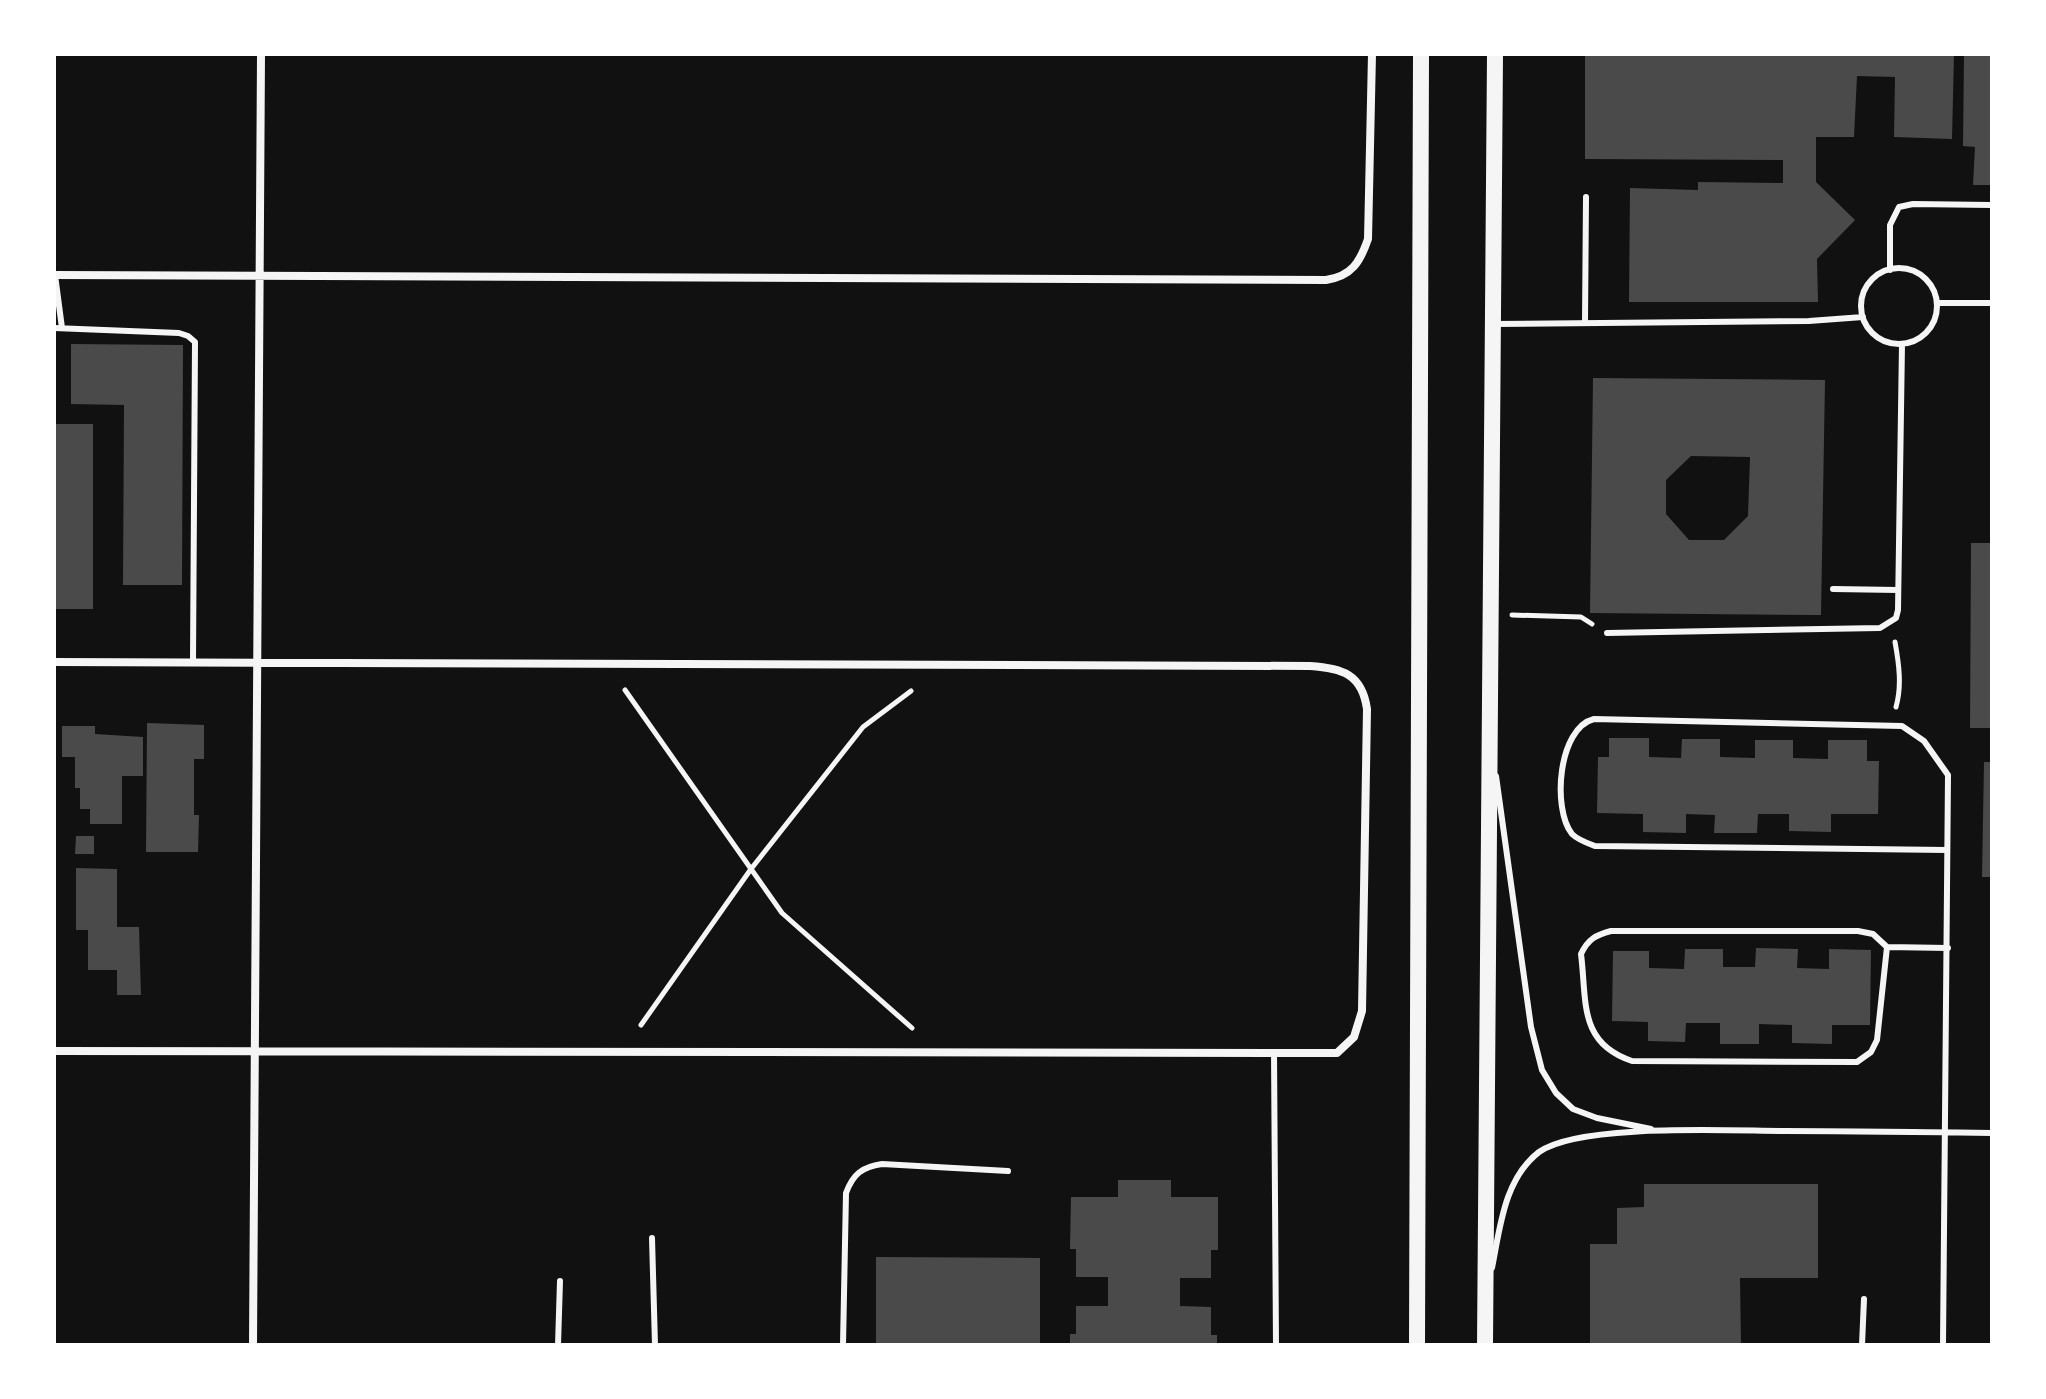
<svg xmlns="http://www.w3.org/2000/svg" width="2046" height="1399" font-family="Overpass,sans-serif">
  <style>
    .building { fill: #4a4a4a; fill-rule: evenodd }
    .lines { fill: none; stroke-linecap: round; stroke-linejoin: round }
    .path { stroke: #f5f5f5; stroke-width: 5 }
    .service { stroke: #f5f5f5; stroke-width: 6 }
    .minor { stroke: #f5f5f5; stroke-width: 8 }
    .secondary { stroke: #f5f5f5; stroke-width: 16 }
  </style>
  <rect width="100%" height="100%" fill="#111"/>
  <!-- building -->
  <path class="building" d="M1585,54H1954L1952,139L1894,137L1895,77L1857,76L1854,137H1816V182L1855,220L1817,259L1818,302H1629L1630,188L1698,190V182L1783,183V160L1585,159Z
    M1964,54H1992V185H1973L1975,147L1963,146Z
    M71,344L183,345L182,585H123L124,405L71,404Z
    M1593,378L1825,380L1821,615L1590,613ZM1691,456L1750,457L1748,516L1724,540H1689L1666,514V480Z
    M54,424H93V609H54Z
    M1971,543H1992V728H1970Z
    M147,723L204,725V759H194V815H199L198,852H146Z
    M62,726H95V734L143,737V776H122V824H90V809H80V788H75V757H62Z
    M1609,738H1649V757L1681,758L1682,739H1720V757L1755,758V740H1793V758L1828,759V740H1867V761H1879L1878,814H1831V832L1789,831V814H1758L1757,833H1714L1715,815L1686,814V833L1643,832V814L1597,813L1598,757H1609Z
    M1984,762H1992V877H1982Z
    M76,836H94V854H75Z
    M76,868L117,869V927H139L141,995H117V970H88V930H76Z
    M1756,948L1798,949L1797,968L1829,969V949L1871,950L1870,1025H1832V1044L1792,1043V1025L1759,1024V1044H1720V1023H1686L1685,1042L1648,1041V1022L1612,1021L1613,951H1649V968L1684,969L1685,949H1723V967H1755Z
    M1118,1180H1171V1197H1218V1250H1211V1278H1180V1306L1211,1307V1335H1217V1345H1070V1334H1076V1306H1108V1277H1076V1249H1070L1071,1197H1118Z
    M1644,1184H1818V1278H1740L1741,1345H1590V1244H1617V1208L1644,1207Z
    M876,1257L1040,1258V1345H876Z"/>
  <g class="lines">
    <!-- path -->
    <path class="path" d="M1512,615L1581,617L1592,624
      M1895,642C1899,664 1902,686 1896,707
      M625,690L782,913L912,1028
      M641,1025L751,869L863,727L911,691"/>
    <!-- service -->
    <path class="service" d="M1861 306a38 38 0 1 1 76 0a38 38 0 1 1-76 0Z
      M1890,270V225L1899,207L1913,204L1992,205
      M55,275L62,328
      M1937,303H1992
      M1585,322L1586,197
      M1493,324L1809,321L1863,317
      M54,328L179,333L188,336L195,342L193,662
      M1833,589L1898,590
      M1607,633L1880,628L1896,618L1898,610L1902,344
      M1496,776L1531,1027L1542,1070L1556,1093L1573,1109L1597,1118L1651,1129
      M1887,947L1877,1040L1871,1052L1857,1062L1632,1061C1578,1043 1587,1001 1581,954C1588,939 1596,935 1611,931H1858L1873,934L1887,947L1948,948
      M1274,1052L1276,1345
      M652,1238L655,1345
      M1492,1268C1500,1228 1504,1179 1539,1152C1579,1123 1731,1131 1785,1131C1854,1131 1923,1132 1992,1133
      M558,1345L560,1281
      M843,1345L846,1193C853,1174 862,1167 882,1164L1008,1171
      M1862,1345L1864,1299
      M1943,1345L1948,775L1924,741L1902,726L1594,719C1558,728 1552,809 1572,834C1578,840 1587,843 1595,846L1947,850"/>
    <!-- minor -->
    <path class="minor" d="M54,275L1326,280C1352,276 1360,262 1368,239L1372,54
      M54,662L1310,666C1342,668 1362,674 1367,709L1362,1011L1354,1037L1337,1053L54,1051
      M253,1345L261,54"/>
    <!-- secondary -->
    <path class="secondary" d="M1417,1345L1421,54
      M1485,1345L1495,54"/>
  </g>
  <!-- border -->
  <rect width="2046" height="1399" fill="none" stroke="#ffffff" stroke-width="112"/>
</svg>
